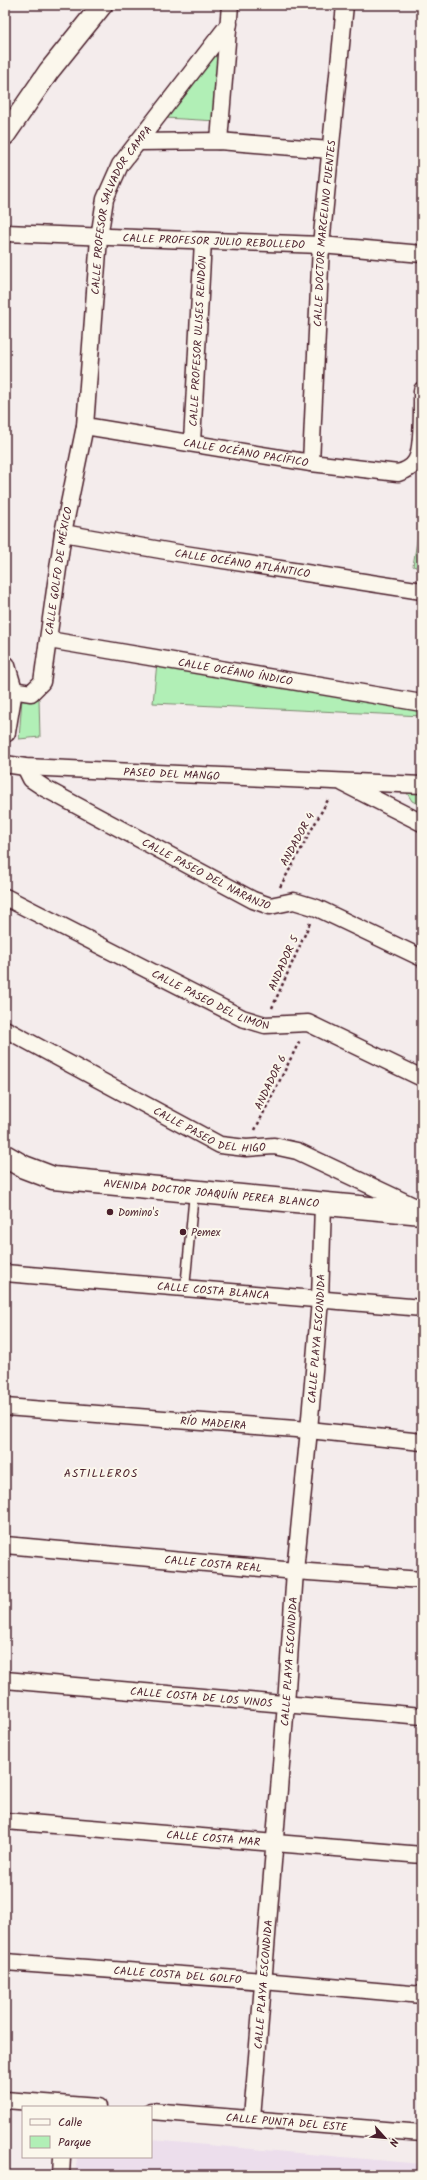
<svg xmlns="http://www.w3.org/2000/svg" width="427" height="2180" font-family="Kalam,sans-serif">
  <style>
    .built { fill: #ecdeec }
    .green { fill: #b1efb6; stroke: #7e8770 }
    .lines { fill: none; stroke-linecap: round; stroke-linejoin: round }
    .service-casing { stroke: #4a1f2b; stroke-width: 11 }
    .minor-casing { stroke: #4a1f2b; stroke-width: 19 }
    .tertiary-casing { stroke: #4a1f2b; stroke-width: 23 }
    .secondary-casing { stroke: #4a1f2b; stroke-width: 25 }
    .path { stroke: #4a1f2b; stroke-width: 2.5; stroke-dasharray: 3 3; stroke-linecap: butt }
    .service { stroke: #fbf7ec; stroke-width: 8 }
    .minor { stroke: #fbf7ec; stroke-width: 16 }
    .tertiary { stroke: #fbf7ec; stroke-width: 20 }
    .secondary { stroke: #fbf7ec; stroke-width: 22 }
    .poi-dot { fill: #4a1f2b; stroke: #fbf7ec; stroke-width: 1.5 }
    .labels { text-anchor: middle; stroke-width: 4; stroke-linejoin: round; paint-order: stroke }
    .street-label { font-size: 11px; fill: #4a1f2b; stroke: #fbf7ec }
    .poi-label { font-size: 11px; fill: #4a1f2b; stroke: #fbf7ec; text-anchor: start }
    .neighbourhood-label { font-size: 12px; letter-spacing: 1px; fill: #4a1f2b; stroke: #fbf7ec }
  </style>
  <rect width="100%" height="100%" fill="#f4ecec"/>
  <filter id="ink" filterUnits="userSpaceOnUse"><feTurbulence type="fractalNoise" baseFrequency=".025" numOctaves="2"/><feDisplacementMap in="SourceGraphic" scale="8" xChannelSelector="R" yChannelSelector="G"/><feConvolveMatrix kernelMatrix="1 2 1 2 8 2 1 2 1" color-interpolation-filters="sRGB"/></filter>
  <g filter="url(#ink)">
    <!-- built -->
    <path class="built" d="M151,2140L422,2164V2175H75L77,2157H151Z"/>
    <!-- green -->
    <path class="green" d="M219,47L217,121L165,118Z
      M422,510V569L413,566Z
      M158,652L422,696V716L153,703Z
      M22,699H39L40,737L19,739Z
      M422,785V806L412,801L407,793Z"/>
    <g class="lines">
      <!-- service casing -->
      <g class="service-casing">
        <path id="service" d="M185,1288L194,1193"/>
      </g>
      <!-- minor casing -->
      <g class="minor-casing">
        <g id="minor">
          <path d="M219,141L230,5"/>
          <path d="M138,142L219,141L330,150"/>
          <path id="s1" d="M5,233L321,245L422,254"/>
          <path id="s2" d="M85,426L311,463L398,473C405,471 412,468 416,461C423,449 422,406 422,390"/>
          <path id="s3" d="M192,442L203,241"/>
          <path id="s4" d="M311,463L321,245L345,5"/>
          <path id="s5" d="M63,533L178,553L422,591"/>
          <path id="s6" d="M49,640L422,703"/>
          <path id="s7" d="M12,690L31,693L42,682L63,533L85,426L99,238L105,199L120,165L229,24"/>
          <path id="s8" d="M5,764L25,767L422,785"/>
          <path id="s9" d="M25,767L31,779L46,789L253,900L270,906L294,901L317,908L422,958"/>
          <path d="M343,783L422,823"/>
          <path id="s10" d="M5,897L242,1018L265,1025L308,1023L422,1078"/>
          <path id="s11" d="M5,1029L220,1145L246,1148L274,1146L297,1151L420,1209"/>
          <path id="s12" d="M5,1273L422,1308"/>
          <path id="s13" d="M5,1407L309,1430L422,1442"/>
          <path id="s14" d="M5,1545L295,1571L422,1580"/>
          <path id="s15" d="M5,1680L422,1716"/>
          <path id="s16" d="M5,1821L422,1855"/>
          <path id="s17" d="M5,1962L263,1981L422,1995"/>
          <path d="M5,2100L98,2107"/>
          <path id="s18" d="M151,2111L422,2133"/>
          <path id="s19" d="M252,2118L286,1704L295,1571L309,1430L320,1300L323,1204"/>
          <path d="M61,2175L62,2157"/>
        </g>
      </g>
      <!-- tertiary casing -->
      <g class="tertiary-casing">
        <path id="tertiary" d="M5,135L49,71L102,5
          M5,666L12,690L5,732"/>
      </g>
      <!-- secondary casing -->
      <g class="secondary-casing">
        <g id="secondary">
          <path id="s20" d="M5,1156L24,1167L53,1178L422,1213"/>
        </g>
      </g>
      <!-- path -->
      <path class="path" d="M280,887L329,798
        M272,1008L310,923
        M255,1130L300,1040"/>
      <!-- service -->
      <use href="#service" class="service"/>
      <!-- minor -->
      <use href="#minor" class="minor"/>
      <!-- tertiary -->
      <use href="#tertiary" class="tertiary"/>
      <!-- secondary -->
      <use href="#secondary" class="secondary"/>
    </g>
  </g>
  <!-- markers -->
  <g class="poi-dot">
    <circle cx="110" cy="1212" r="4"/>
    <circle cx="183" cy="1232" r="4"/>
  </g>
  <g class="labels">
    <!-- street labels -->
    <g class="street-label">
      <text dy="4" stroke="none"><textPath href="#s7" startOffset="517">CALLE PROFESOR SALVADOR CAMPA</textPath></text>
      <text dy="4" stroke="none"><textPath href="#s4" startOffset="230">CALLE DOCTOR MARCELINO FUENTES</textPath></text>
      <text dy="4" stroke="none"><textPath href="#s1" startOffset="209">CALLE PROFESOR JULIO REBOLLEDO</textPath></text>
      <text dy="4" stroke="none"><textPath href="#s3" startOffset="101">CALLE PROFESOR ULISES RENDÓN</textPath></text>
      <text dy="4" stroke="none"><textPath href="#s2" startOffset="163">CALLE OCÉANO PACÍFICO</textPath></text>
      <text dy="4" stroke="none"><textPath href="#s5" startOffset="182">CALLE OCÉANO ATLÁNTICO</textPath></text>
      <text dy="4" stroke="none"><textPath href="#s7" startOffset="147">CALLE GOLFO DE MÉXICO</textPath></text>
      <text dy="4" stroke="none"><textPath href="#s6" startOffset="189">CALLE OCÉANO ÍNDICO</textPath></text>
      <text dy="4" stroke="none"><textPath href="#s8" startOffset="167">PASEO DEL MANGO</textPath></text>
      <text transform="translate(297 839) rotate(-61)" y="4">ANDADOR 4</text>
      <text dy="4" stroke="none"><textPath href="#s9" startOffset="213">CALLE PASEO DEL NARANJO</textPath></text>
      <text transform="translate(283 963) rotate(-66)" y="4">ANDADOR 5</text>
      <text dy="4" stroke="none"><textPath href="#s10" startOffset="230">CALLE PASEO DEL LIMÓN</textPath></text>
      <text transform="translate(270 1082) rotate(-64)" y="4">ANDADOR 6</text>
      <text dy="4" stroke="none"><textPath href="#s11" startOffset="230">CALLE PASEO DEL HIGO</textPath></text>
      <text dy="4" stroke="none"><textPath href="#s20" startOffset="212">AVENIDA DOCTOR JOAQUÍN PEREA BLANCO</textPath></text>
      <text dy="4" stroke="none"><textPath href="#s12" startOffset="209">CALLE COSTA BLANCA</textPath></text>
      <text dy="4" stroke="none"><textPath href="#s19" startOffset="782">CALLE PLAYA ESCONDIDA</textPath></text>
      <text dy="4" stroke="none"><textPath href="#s13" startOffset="209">RÍO MADEIRA</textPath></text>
      <text dy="4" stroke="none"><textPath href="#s14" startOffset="209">CALLE COSTA REAL</textPath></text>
      <text dy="4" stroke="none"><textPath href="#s19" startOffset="458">CALLE PLAYA ESCONDIDA</textPath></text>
      <text dy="4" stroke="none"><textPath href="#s15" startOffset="197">CALLE COSTA DE LOS VINOS</textPath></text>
      <text dy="4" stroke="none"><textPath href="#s16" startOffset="209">CALLE COSTA MAR</textPath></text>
      <text dy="4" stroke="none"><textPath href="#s17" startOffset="173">CALLE COSTA DEL GOLFO</textPath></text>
      <text dy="4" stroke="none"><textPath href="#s19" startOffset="134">CALLE PLAYA ESCONDIDA</textPath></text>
      <text dy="4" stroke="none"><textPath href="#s18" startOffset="136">CALLE PUNTA DEL ESTE</textPath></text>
    </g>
    <!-- poi labels -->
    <g class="poi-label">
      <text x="118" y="1216">Domino's</text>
      <text x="191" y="1236">Pemex</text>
    </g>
    <!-- neighbourhood labels -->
    <g class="neighbourhood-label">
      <text x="101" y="1477">ASTILLEROS</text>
    </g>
  </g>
  <!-- margin -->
  <rect width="427" height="2180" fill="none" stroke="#fbf7ec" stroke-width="20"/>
  <rect x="10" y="10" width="407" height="2160" fill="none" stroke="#4a1f2b" stroke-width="1.5" filter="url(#ink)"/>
  <!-- legend -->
  <rect x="22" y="2106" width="130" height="52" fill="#fbf7ec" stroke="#b4a19f"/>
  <rect x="30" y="2119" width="20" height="6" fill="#fbf7ec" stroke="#b4a19f"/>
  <text x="58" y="2126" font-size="12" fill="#4a1f2b">Calle</text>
  <rect x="30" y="2136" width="20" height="12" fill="#b1efb6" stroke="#b4a19f"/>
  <text x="58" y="2146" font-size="12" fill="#4a1f2b">Parque</text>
  <!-- north arrow -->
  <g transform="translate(385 2138) rotate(117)" stroke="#fbf7ec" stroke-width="3" paint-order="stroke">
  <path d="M0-3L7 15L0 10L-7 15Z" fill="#4a1f2b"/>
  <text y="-6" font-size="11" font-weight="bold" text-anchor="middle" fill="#4a1f2b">N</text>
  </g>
</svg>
